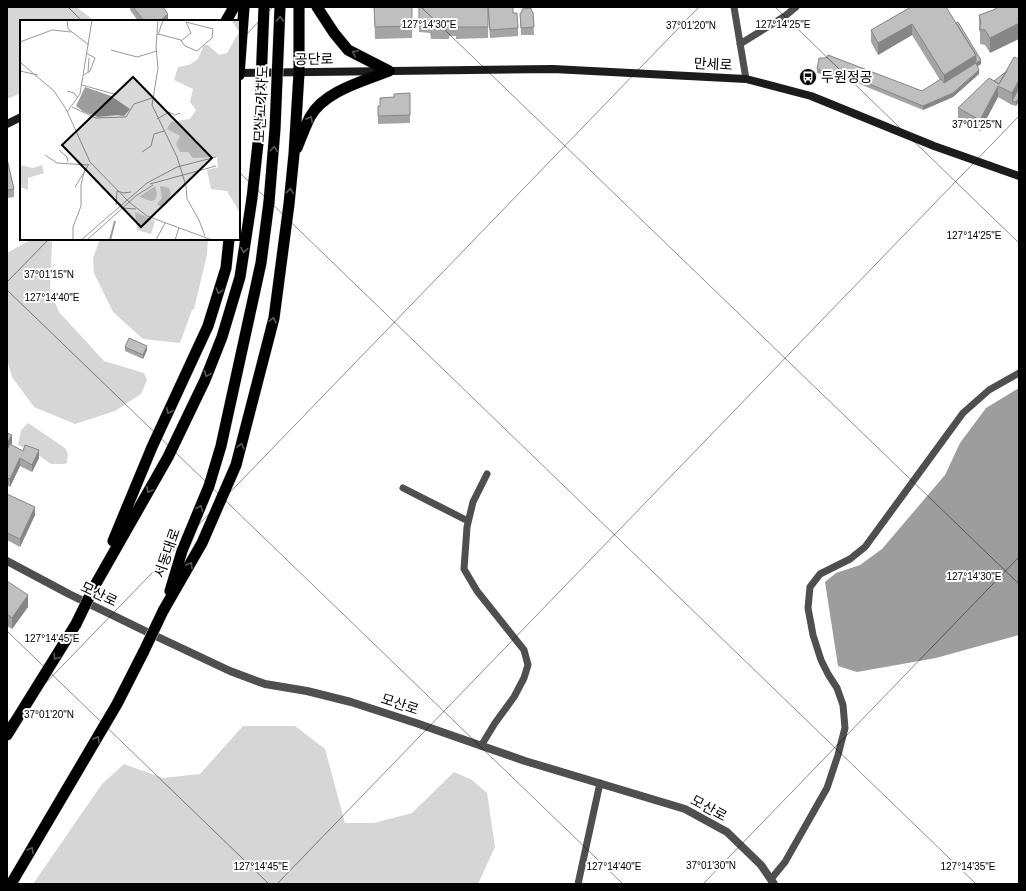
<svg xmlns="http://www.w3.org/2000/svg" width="1026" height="891" font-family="Arial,'Noto Sans KR',sans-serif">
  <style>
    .green { fill: #d6d6d6 }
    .water { fill: #9d9d9d }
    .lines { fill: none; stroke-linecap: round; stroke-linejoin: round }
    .trunk-casing { stroke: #dbdbdb; stroke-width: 12 }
    .service { stroke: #4f4f4f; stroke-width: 7 }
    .tertiary { stroke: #4f4f4f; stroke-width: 8 }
    .secondary { stroke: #1c1c1c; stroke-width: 8 }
    .trunk { stroke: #000; stroke-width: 11 }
    .trunk-bridge-casing { stroke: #dbdbdb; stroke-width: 12; stroke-linecap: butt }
    .trunk-bridge { stroke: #000; stroke-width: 11 }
    .wall { fill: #a4a4a4 }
    .shaded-wall { fill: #868686 }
    .building { fill: #bfbfbf; stroke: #868686 }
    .oneway { stroke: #595959 }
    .ticks { fill: none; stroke: #000; stroke-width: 1; stroke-opacity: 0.45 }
    .labels { text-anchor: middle; stroke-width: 4; stroke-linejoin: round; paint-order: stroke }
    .street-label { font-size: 14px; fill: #000; stroke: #fff }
    .poi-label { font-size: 14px; fill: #000; stroke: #fff; text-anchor: start }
    .inset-river { fill: none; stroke: #9d9d9d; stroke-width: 2 }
    .inset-road { fill: none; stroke: #999; stroke-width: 1 }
    .view { fill: #000; fill-opacity: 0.15; stroke: #000; stroke-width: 2 }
    .inset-edge { fill: none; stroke: #000; stroke-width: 2 }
    .ticks-label { font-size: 10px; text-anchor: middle; fill: #000; stroke: #fff; stroke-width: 4; stroke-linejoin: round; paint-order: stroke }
  </style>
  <rect width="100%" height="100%" fill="#fff"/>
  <!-- green -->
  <path class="green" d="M7,7H76L95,21H21V93L7,99Z
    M32,239H41L52,242L50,290L59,312L104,361L144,373L147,380L141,394L115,411L75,424L34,407L12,377L7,360V253Z
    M100,239H208L207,255L194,309L192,310L180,343L143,339L113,312L94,273L93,258Z
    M28,423L65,448L68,454L67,463L64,464H51L34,452L18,445L21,430Z
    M243,726H295L325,749L345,823H374L412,813L454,772L472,780L487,793L495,847L478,884H33L102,784L124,764L163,778L200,774Z"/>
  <!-- water -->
  <path class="water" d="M1019,388V635L936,658L857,672L838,666L825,582L836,573L860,565L882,549L945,475L960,443L986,408Z"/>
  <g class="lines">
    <!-- trunk casing -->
    <g class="trunk-casing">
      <path id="trunk" d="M317,7L334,33L348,50L389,71
        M226,21L234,7
        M239,75L244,7
        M297,148C301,138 305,127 310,117C324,91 364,81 389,71
        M113,541L152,447L208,326L226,268L229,239
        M94,587L168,457L205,380L222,337L240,277L252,198
        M170,591L182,551L209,486L221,446L261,263L269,202
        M163,611L202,543L236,465L274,318L289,204L294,154L299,73V7
        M7,735L76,624
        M11,884L117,704L144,651"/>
    </g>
    <!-- service -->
    <path class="service" d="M734,7L746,79
      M740,44L785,16L796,7
      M403,488L468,521
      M481,746L495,723L514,697L524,678L528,665L524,650L477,591L464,569L467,527L473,502L487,474
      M771,879L785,862L827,788L838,755L845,728L843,705L837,688L828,674L821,660L813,635L808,608L810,587L820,574L850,559L865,547L963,413L989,390L1019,373
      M578,884L600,783"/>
    <!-- tertiary -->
    <path class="tertiary" d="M7,561L69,594L145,631L230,671L265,684L307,691L351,702L416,723L525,761L685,809L727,832L761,865L774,884"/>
    <!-- secondary -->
    <path class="secondary" d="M239,73L553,69L746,79L811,96L934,146L1019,176
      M7,124L21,117"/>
    <!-- trunk -->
    <use href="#trunk" class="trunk"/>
    <!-- trunk-bridge casing -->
    <g class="trunk-bridge-casing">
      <path id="trunk-bridge" d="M252,198L259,134L264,7
        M269,202L275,129L280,7
        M76,624L94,587
        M144,651L163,611"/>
    </g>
    <!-- trunk-bridge -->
    <use href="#trunk-bridge" class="trunk-bridge"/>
  </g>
  <!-- wall -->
  <path class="wall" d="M130,7H163L168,21H138L130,10Z
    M374,7L412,26V38L375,39Z
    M419,7H488V38L456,39V36H449V39H431L430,33L419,32Z
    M911,7L981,64L978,66L979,74L953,97L923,110L857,83L817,73V69L922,91L940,80L912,35L878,55L871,42V30Z
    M993,10L990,53L985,45L980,44V33L979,30V15Z
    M533,12L534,35H521L520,13Z
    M488,13H513L518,28V36L490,38Z
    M1019,52V101L1016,106L1012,105L998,97L980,131L958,120V108L994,81L1007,71L1018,58V53Z
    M410,93V123L378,124V106H380L394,97Z
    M7,159L14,189V197L7,198Z
    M125,347L147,350L143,359L125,351Z
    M7,433L12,443L11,445L23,451L39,458L32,472L20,466L10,487L7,485Z
    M7,494L35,515L20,547L7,540Z
    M7,581L28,607L12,629L7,626Z"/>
  <!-- shaded-wall -->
  <path class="shaded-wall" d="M168,14V21H162V19Z
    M1019,23V39L990,53V38Z
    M912,24V35L878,55V43Z
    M976,55L981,60V64L944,87V75Z
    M979,70V74L953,97L923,110V106Z
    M1019,80V92L1012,101V93Z
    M998,86V97L980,131V120Z
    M1019,98V101L1016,106V102Z
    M147,346V350L143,359V355Z
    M12,435V443L7,450V443Z
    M39,450V458L32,472V465Z
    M20,458V466L10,487V479Z
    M35,507V515L20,547V539Z
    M28,595V607L12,629V618Z"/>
  <!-- building -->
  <path class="building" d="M133,7H163L168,14L162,19L163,21H144Z
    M374,7H412V26L375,27Z
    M419,7H488V27H456V24H449V27H431L430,21H419Z
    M488,7H513V13H517L518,28L490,30Z
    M911,7H946L976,55L944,75L912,24L878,43L871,30Z
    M999,7H1019V23L990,38L985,30L980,29V25L981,23L979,15L993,10Z
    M531,8L532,12H533L534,27L521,28L520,13L522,12V9Z
    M958,22L981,60L976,63V55L956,23Z
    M828,55L922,91L941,79L944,83L976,63L979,70L953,93L923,106L857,79L817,69L819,58H826Z
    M1014,57L1019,59V80L1012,93L998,86L980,120L958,108L989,78L999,84Z
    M1007,71L999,84L994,81Z
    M1019,88V98L1016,102L1012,101Z
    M410,93V115L378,116V106H380V98L394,97V94Z
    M7,159L14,189L7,190Z
    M129,338L147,346L143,355L125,347Z
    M7,433L12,435L7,443Z
    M10,444L23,451L25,445L39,450L32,465L20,458L10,479L7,478V450Z
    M7,494L35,507L20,539L7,533Z
    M7,581L28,595L12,618L7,614Z"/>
  <!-- one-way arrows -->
  <defs><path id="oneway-chevron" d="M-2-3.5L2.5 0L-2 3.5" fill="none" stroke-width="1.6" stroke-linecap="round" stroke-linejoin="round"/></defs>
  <g class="oneway">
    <use href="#oneway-chevron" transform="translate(280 19) rotate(-88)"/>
    <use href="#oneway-chevron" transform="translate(355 53) rotate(-154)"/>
    <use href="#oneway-chevron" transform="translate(310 119) rotate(-62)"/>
    <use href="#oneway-chevron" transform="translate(274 149) rotate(-85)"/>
    <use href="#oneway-chevron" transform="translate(290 191) rotate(-84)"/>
    <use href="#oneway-chevron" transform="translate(244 250) rotate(99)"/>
    <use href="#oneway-chevron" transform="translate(219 291) rotate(107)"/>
    <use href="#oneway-chevron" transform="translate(273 320) rotate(-78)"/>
    <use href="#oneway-chevron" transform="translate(207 374) rotate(112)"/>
    <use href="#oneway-chevron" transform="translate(169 411) rotate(115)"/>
    <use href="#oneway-chevron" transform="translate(241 446) rotate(-75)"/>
    <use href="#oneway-chevron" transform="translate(149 490) rotate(120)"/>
    <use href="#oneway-chevron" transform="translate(200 508) rotate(-68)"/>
    <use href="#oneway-chevron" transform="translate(190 565) rotate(-60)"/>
    <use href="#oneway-chevron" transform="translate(56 657) rotate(122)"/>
    <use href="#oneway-chevron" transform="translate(97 739) rotate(-59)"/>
    <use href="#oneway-chevron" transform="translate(31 850) rotate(-59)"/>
  </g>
  <!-- ticks -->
  <path class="ticks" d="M68,7L82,21M421,7L1019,584M775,7L1019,243M239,42L273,7M239,172L976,884M7,282L49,239M7,290L623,884M7,631L269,884M7,723L699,7M277,884L1019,116M703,884L1019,557"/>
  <!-- icons -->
  <defs>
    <g id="bus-disc" transform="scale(0.9)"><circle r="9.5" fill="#000" stroke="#fff"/><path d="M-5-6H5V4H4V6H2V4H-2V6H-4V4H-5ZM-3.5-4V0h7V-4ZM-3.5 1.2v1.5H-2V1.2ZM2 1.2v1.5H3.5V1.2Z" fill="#fff"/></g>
  </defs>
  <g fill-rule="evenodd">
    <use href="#bus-disc" x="808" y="77"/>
  </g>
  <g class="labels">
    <!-- street labels -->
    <g class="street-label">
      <text transform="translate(314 59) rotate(-1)" y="5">공단로</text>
      <text transform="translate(713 64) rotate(3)" y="5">만세로</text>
      <text transform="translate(261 104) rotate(-87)" y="5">모산고가차도</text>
      <text transform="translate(167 553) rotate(-71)" y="5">서동대로</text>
      <text transform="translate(99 594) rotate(25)" y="5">모산로</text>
      <text transform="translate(400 704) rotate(18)" y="5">모산로</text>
      <text transform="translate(709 808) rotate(28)" y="5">모산로</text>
    </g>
    <!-- poi labels -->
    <g class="poi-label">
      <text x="821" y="82">두원정공</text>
    </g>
  </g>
  <!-- overview -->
  <g transform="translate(20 20)">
    <rect width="220" height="220" fill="#fff"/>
    <path d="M211,0H220V193L207,171L191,169L187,150L198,147L197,137L173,138L168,132H160L156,124L160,116L147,109L151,102L170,99L176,90L170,82L173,69L154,60L158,47L169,45L178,39L184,25H188L199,35L207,33L219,12ZM0,145L13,148L22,145L24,153L8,158V170L0,167ZM135,166L137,174L135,180L131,181L119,177ZM140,166L149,168L151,173L148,181L141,187L137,184L142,178ZM115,192L135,201L131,214L117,210Z" fill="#d6d6d6"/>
    <path d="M65,67L91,76L110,89L104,96L97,95L78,97L64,92L56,86Z" fill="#9d9d9d"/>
    <path class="inset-river" d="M90,220L95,201"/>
    <path class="inset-road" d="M47,0L48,9L69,25M138,0L136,27L138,48L132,85L157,137L166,166L167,179L179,200L185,216M147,0H167M138,14L161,20V21L162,22L165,26L177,31L192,18L193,9L166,2L171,13L161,21M138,15L143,0M0,22L32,10L51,12M91,30L117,37L137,31M1,43L34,71L46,89L70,142L109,182L127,196L192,220M0,51L18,55M68,53L69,38M64,55L70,51L75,38L66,33M62,65L94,74M47,71L54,73L58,78M52,87L76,98L106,97L114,84L132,78M47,92L60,74L72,0M137,99L149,92L155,95L160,93M39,130L47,137L48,142M122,132L131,126L134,114L144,111M25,135L37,143L68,145M130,164L196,146M55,167L69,144M97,171L104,173L111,172M96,185L97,171M102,188L116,189M53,220V207L61,186V165L65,148M61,220L127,163L157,147L196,137M67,220L117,175L133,165M136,220L145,203M155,220L159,208"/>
    <path class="view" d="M113,57L192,138L121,207L42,125Z"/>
    <rect width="220" height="220" class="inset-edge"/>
  </g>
  <g class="ticks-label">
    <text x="429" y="28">127°14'30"E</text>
    <text x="783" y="28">127°14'25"E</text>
    <text x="691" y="29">37°01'20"N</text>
    <text x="977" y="128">37°01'25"N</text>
    <text x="974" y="239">127°14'25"E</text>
    <text x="49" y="278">37°01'15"N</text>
    <text x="52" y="301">127°14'40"E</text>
    <text x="974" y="580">127°14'30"E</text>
    <text x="52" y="642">127°14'45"E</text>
    <text x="49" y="718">37°01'20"N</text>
    <text x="711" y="869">37°01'30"N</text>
    <text x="261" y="870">127°14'45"E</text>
    <text x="614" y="870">127°14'40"E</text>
    <text x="968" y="870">127°14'35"E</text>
  </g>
  <!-- border -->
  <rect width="1026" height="891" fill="none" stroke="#000000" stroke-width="16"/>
</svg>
